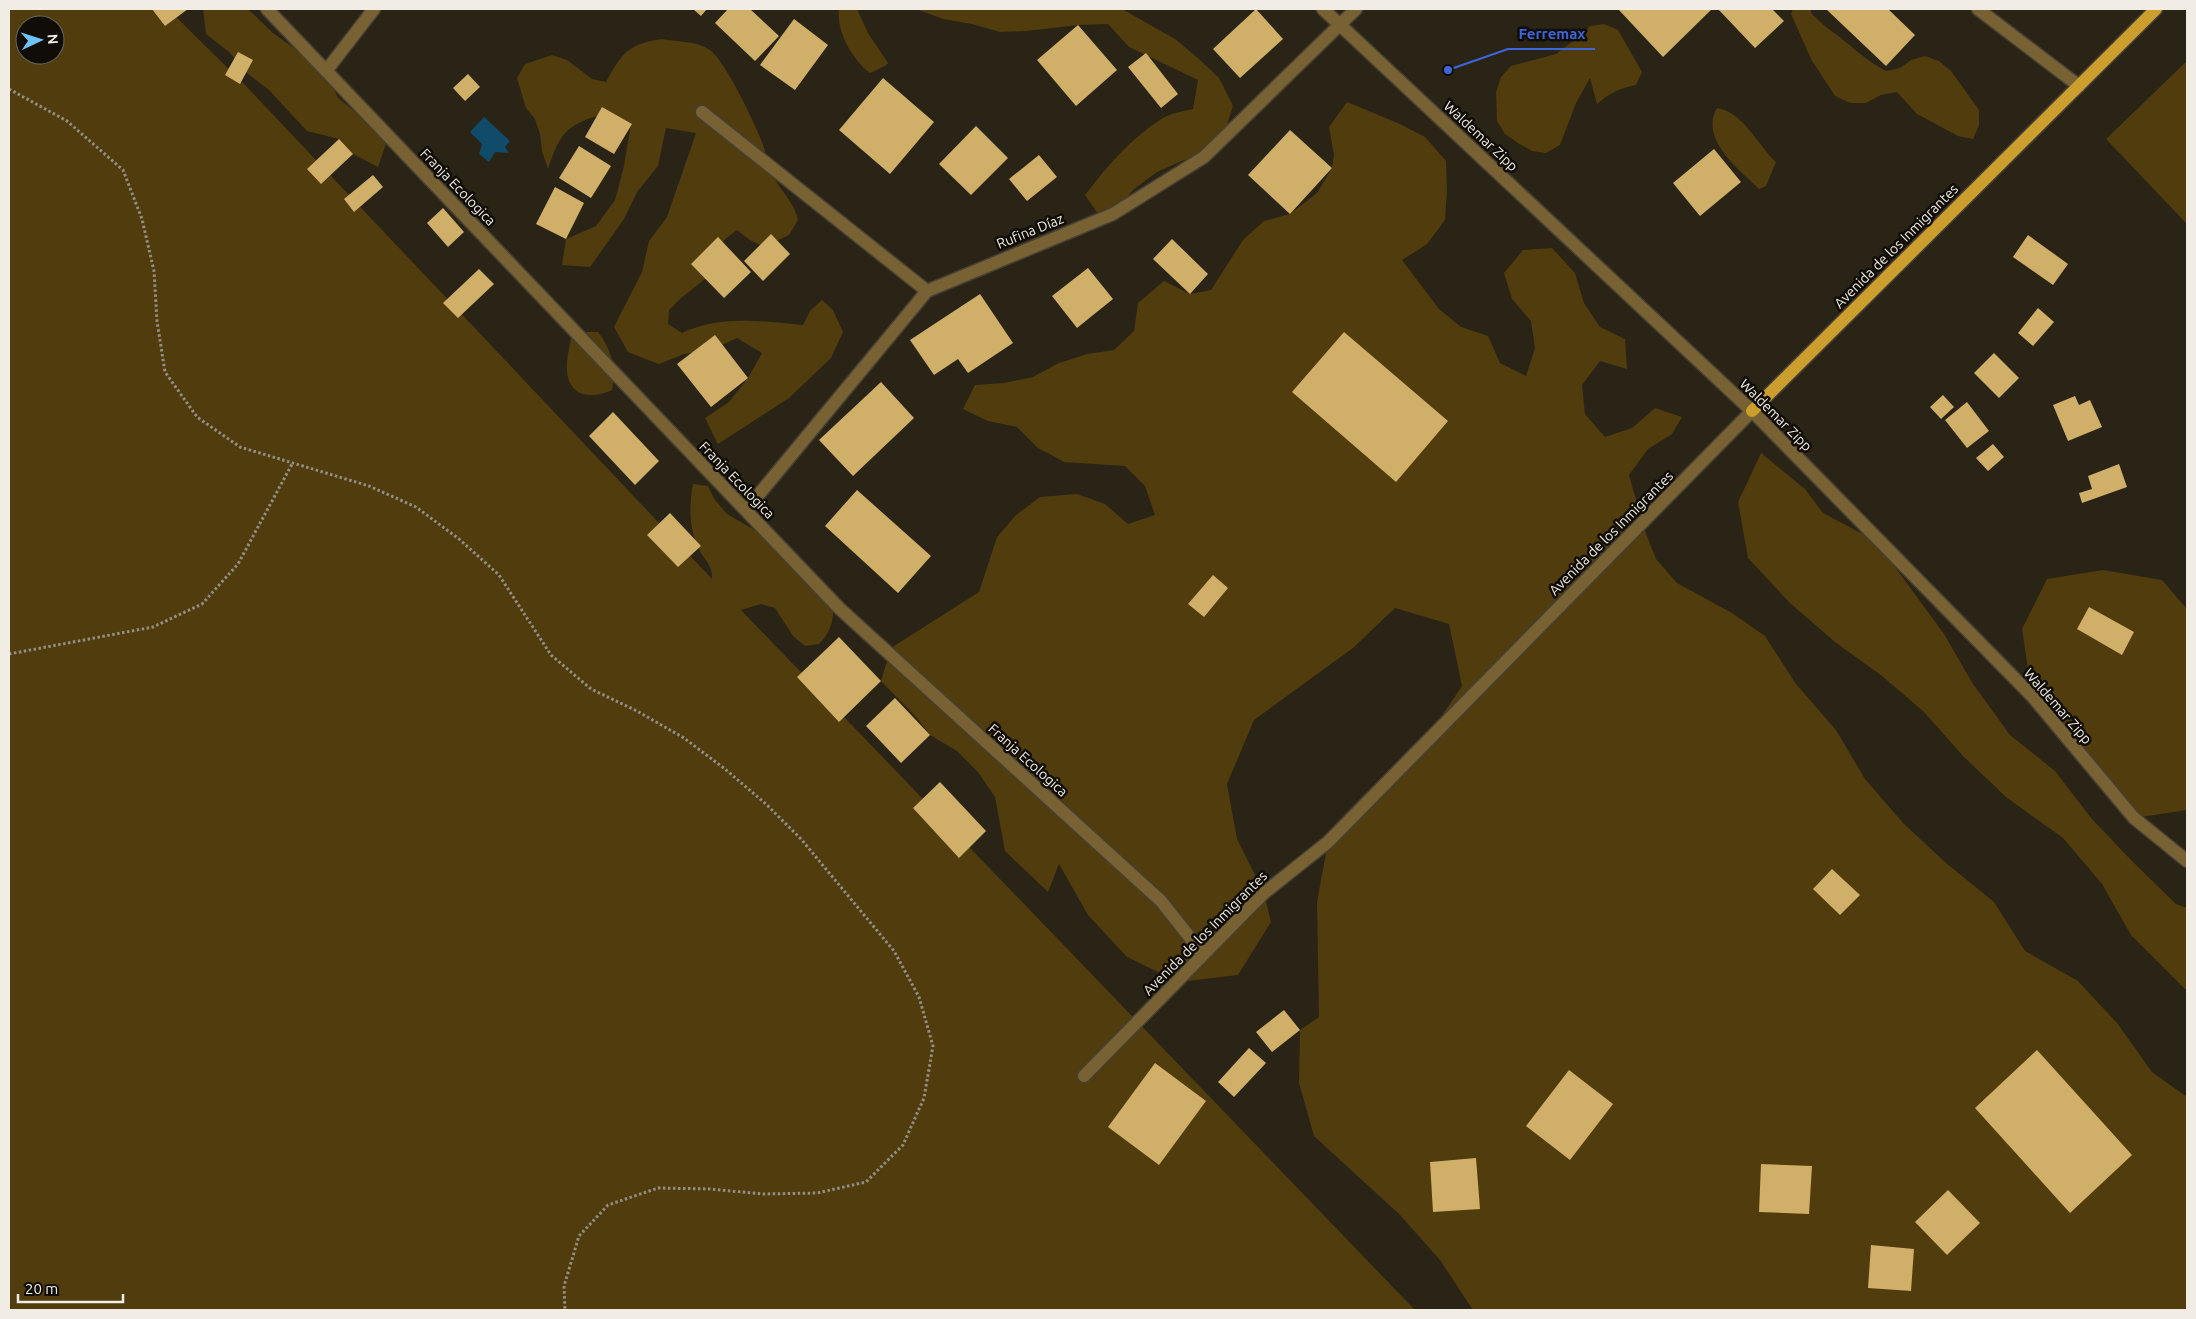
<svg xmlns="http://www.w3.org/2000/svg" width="2196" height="1319" font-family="Ubuntu,sans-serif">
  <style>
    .green { fill: #503c0c; fill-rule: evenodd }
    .water { fill: #104b6a }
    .building { fill: #d0af69 }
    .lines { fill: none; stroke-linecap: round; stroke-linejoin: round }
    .minor-casing { stroke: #464034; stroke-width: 15 }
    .major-casing { stroke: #464034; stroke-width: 15 }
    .path { stroke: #948f84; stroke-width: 3; stroke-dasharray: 2.5 2.5; stroke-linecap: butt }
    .minor { stroke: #786233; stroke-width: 12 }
    .major { stroke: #cc9e2e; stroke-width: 12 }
    .labels { text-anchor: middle; stroke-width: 5; stroke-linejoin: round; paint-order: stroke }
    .street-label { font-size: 14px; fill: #f1ede4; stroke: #100d08 }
    .leader { fill: none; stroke: #3d66da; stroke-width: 2 }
    .callout-dot { fill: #3d66da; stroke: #100d08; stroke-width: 2 }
    .callout-label { font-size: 15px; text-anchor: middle; font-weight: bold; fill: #3d66da; stroke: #100d08; stroke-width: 5; stroke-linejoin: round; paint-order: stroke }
  </style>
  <rect width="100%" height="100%" fill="#2a2417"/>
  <!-- green -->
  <path class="green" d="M9,9H168L246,86L712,579C713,565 703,559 698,547C689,528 689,505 693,484L708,486L715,500L727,514L765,536L833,604C834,622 831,631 819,644L805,646L793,636L775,608L761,604L741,610L1415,1310H9ZM25,25H55V55H25Z
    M203,9H248L273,33L326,71L338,98L388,138L378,167L353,154L339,139L307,131L269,90L247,73L229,52L206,34Z
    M839,9H857L868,33L888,63L885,66L870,73C853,60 836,32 839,9Z
    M916,9H1122L1175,39L1199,59L1219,78L1233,106L1224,134L1204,157L1184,160L1157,172L1133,190L1113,214L1101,218L1085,195C1107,166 1132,137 1163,118C1171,113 1184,111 1193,109L1198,80L1129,47L1108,24L1078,25L1027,31L1000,32L972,24L943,19Z
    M1793,9H1811V13C1822,25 1835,33 1847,43C1860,54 1871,63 1886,71L1900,68L1911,60L1925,56L1939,61L1951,71L1979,110V125L1973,139L1958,136L1917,114L1897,92L1881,95L1866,103H1850L1835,96L1811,59L1791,14Z
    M1604,24L1618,30L1642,72L1636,85C1620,88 1610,93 1597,104L1590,78L1576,103L1560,145L1546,153L1532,151L1518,143L1505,134L1497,121L1496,92L1501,77L1511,66L1556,54L1580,36L1590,26Z
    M662,39C677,42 698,41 710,50C726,62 754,122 762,142C766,152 767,162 771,171C779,191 794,200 798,220L789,235L764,247L750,240L737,230L724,240L716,270L680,299L669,310L668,324L682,333C719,315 763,321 803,325L810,311L822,300L833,310L843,332L831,358L789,398L718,444L705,418L729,402L748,378L762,353L737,338L711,350L684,354L659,364L628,352L614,327L642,272L649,241L667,217L696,133L666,128L658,166L637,192L624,219L590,267L562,265L566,239L596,226L615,200L624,166L631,124L606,113C567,125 561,130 548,169L542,151L540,134L535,119L526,108L517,78L525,64L552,55L567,60L592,79L606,82C622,53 628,44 662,39Z
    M2187,61V224L2106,139Z
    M1347,102L1400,124L1425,137L1446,161L1447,191L1445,220L1427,244L1402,260L1439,309L1461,327L1488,336L1500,363L1526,376L1535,348L1531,321L1512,299L1504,273L1523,250L1552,248L1575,273L1584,303L1600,327L1625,339L1627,369L1600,361L1582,385L1585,414L1605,437L1632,428L1655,408L1682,417L1672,434L1648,449L1629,475L1645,531L1656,559L1677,583L1732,613L1765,636L1796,684L1836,730L1865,779L1904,824L1946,863L1994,902L2025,951L2078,981L2117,1023L2152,1072L2187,1097V1310H1473L1440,1260L1400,1215L1314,1136L1299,1083L1300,1030L1319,1017L1317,902L1328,842L1349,831L1382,784L1432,730L1462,686L1449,624L1395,608L1353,648L1254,720L1227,784L1237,839L1264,893L1271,922L1238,975L1179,982L1127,957L1088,915L1059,864L1048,892L1005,851L995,797L978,772L957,751L930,735L917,718L881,681L891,648L979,592L997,537L1016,515L1040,497L1077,494L1105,504L1128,524L1155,515L1145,486L1125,466L1064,462L1038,448L1017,427L988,421L963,409L975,385L1004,383L1033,377L1059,363L1087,354L1114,350L1134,331L1138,303L1164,281L1190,294L1211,290L1243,240L1264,221L1290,214L1317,193L1332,168L1334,155L1329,127Z
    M1717,108C1742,111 1758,145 1776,162L1766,186L1759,189C1739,169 1699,140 1717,108Z
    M583,332H598C612,350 616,368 612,390C593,399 569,398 567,371C566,361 569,349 571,339Z
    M1761,453L1805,489L1823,513L1876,541L1944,634L1973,684L2010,735L2055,771L2092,819L2132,861L2176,904L2187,908V991L2131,935L2102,884L2063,838L2006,797L1964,757L1924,712L1882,676L1835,642L1790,603L1748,558L1738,502Z
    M2103,570L2162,580L2187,609V810L2134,818L2106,782L2074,733L2032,696L2022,629L2047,579Z"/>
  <!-- water -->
  <path class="water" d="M484,117L510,141L505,147L509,153L495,152L489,162L479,154L482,144L470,132Z"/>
  <!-- building -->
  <path class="building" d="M152,9H188L165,26Z
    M693,9H707L701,16Z
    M728,9H750L779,36L755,61L715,23Z
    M1256,9L1283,39L1240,78L1213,49Z
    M1618,9H1712L1663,57Z
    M1718,9H1772L1784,21L1755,48Z
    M1826,9H1888L1915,35L1886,66Z
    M794,19L828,45L795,90L760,65Z
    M1078,25L1117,70L1076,106L1037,60Z
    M238,52L253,60L240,84L225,75Z
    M1146,53L1178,94L1161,108L1128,67Z
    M468,74L480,87L465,101L453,88Z
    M883,78L934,122L890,174L839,130Z
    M602,107L632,124L614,154L585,137Z
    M976,126L1008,158L971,195L939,164Z
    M1290,130L1332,168L1290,214L1248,175Z
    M339,139L353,154L321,184L307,169Z
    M579,146L611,166L591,198L559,178Z
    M1714,149L1741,182L1700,216L1673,183Z
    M1039,155L1057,177L1027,201L1009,179Z
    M373,175L383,187L354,212L344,199Z
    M555,187L584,203L566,239L536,224Z
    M443,208L464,232L448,247L427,223Z
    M771,234L790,254L763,281L744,261Z
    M2028,235L2068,264L2053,285L2013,257Z
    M718,237L751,272L724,298L691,264Z
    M1172,239L1208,274L1190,294L1153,259Z
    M1088,268L1113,299L1077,328L1052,296Z
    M479,269L494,284L458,318L443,303Z
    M980,294L1013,343L968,373L958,359L934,375L910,340Z
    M2038,308L2054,322L2033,346L2018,333Z
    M1344,332L1448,421L1396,482L1292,392Z
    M715,335L748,378L711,407L677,364Z
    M1994,353L2019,378L1999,398L1974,373Z
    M881,382L914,418L853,476L819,440Z
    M1943,395L1954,407L1941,419L1930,407Z
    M2075,396L2079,405L2090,400L2102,427L2068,441L2053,405Z
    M1967,402L1989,431L1967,448L1945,420Z
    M613,412L659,461L635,485L589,436Z
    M1993,444L2004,457L1988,471L1976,458Z
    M2119,464L2127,487L2082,503L2079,493L2092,489L2088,476Z
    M857,490L931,556L898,593L825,526Z
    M670,513L701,546L678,567L647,535Z
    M1213,575L1228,588L1204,617L1188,604Z
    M2089,607L2134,632L2122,655L2077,629Z
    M839,637L881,681L839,722L797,677Z
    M895,698L930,735L901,763L866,726Z
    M940,782L986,831L959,858L913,808Z
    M1832,869L1860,895L1840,915L1813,889Z
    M1284,1010L1300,1030L1272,1052L1256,1032Z
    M1249,1048L1266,1063L1234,1097L1218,1082Z
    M2037,1050L2132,1155L2070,1213L1975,1108Z
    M1155,1063L1206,1101L1159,1165L1108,1127Z
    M1569,1070L1613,1104L1570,1160L1526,1126Z
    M1476,1158L1480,1209L1433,1212L1430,1162Z
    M1761,1164L1812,1166L1809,1214L1759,1212Z
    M1948,1190L1980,1223L1947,1255L1915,1222Z
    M1871,1245L1914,1249L1911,1291L1868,1288Z"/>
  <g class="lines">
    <!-- minor casing -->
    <g class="minor-casing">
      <path id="minor" d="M267,9L839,608L1161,901L1203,954
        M1323,9L1752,411L2032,696L2134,818L2187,861
        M1978,9L2079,86
        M326,71L374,9
        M702,112L927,291
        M746,510L927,291L1113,214L1204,157L1356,9
        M1084,1076L1264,893L1328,842L1752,411"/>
    </g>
    <!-- major casing -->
    <g class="major-casing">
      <path id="major" d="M1752,411L2156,9"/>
    </g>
    <!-- path -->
    <path class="path" d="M9,89L67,121L123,170L142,219L154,271L157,321L165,372L197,417L240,447L369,486L416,507L459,539L499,575L551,655L591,689L637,711L684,738L725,769L766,804L801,839L894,951L919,997L933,1046L924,1098L903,1145L866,1182L817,1193L763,1194L710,1189L658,1188L608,1205L579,1236L564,1286L565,1310
      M9,654L153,627L202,604L238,564L292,464"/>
    <!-- minor -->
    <use href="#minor" class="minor"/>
    <!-- major -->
    <use href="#major" class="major"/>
  </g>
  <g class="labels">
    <!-- street labels -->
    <g class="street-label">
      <text transform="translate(1481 136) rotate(43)" y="5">Waldemar Zipp</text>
      <text transform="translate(458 187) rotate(46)" y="5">Franja Ecologica</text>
      <text transform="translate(1030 231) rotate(-22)" y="5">Rufina Díaz</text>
      <text transform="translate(1896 246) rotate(-45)" y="5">Avenida de los Inmigrantes</text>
      <text transform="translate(1776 415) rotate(45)" y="5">Waldemar Zipp</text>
      <text transform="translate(737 480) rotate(46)" y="5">Franja Ecologica</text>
      <text transform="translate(1611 533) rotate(-45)" y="5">Avenida de los Inmigrantes</text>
      <text transform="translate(2058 706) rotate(49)" y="5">Waldemar Zipp</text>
      <text transform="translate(1028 760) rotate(42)" y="5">Franja Ecologica</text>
      <text transform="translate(1205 933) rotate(-45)" y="5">Avenida de los Inmigrantes</text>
    </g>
  </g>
  <!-- callouts -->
  <path class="leader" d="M1448 70L1508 49H1595"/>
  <circle class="callout-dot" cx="1448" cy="70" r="5"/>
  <g class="callout-label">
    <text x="1552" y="39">Ferremax</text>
  </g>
  <!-- border -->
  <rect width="2196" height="1319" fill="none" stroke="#f1ede4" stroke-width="20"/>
  <!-- north arrow -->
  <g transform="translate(40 40) rotate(86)"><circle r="24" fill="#100d08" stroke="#6a6760"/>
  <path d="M0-4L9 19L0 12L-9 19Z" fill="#70c2f4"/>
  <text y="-8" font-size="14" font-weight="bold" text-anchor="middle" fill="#f1ede4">N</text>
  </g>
  <!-- scale -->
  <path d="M18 1294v8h105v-8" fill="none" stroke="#f1ede4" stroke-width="2.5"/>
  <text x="25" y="1294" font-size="15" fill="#f1ede4" stroke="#100d08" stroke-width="4" paint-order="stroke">20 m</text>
</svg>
